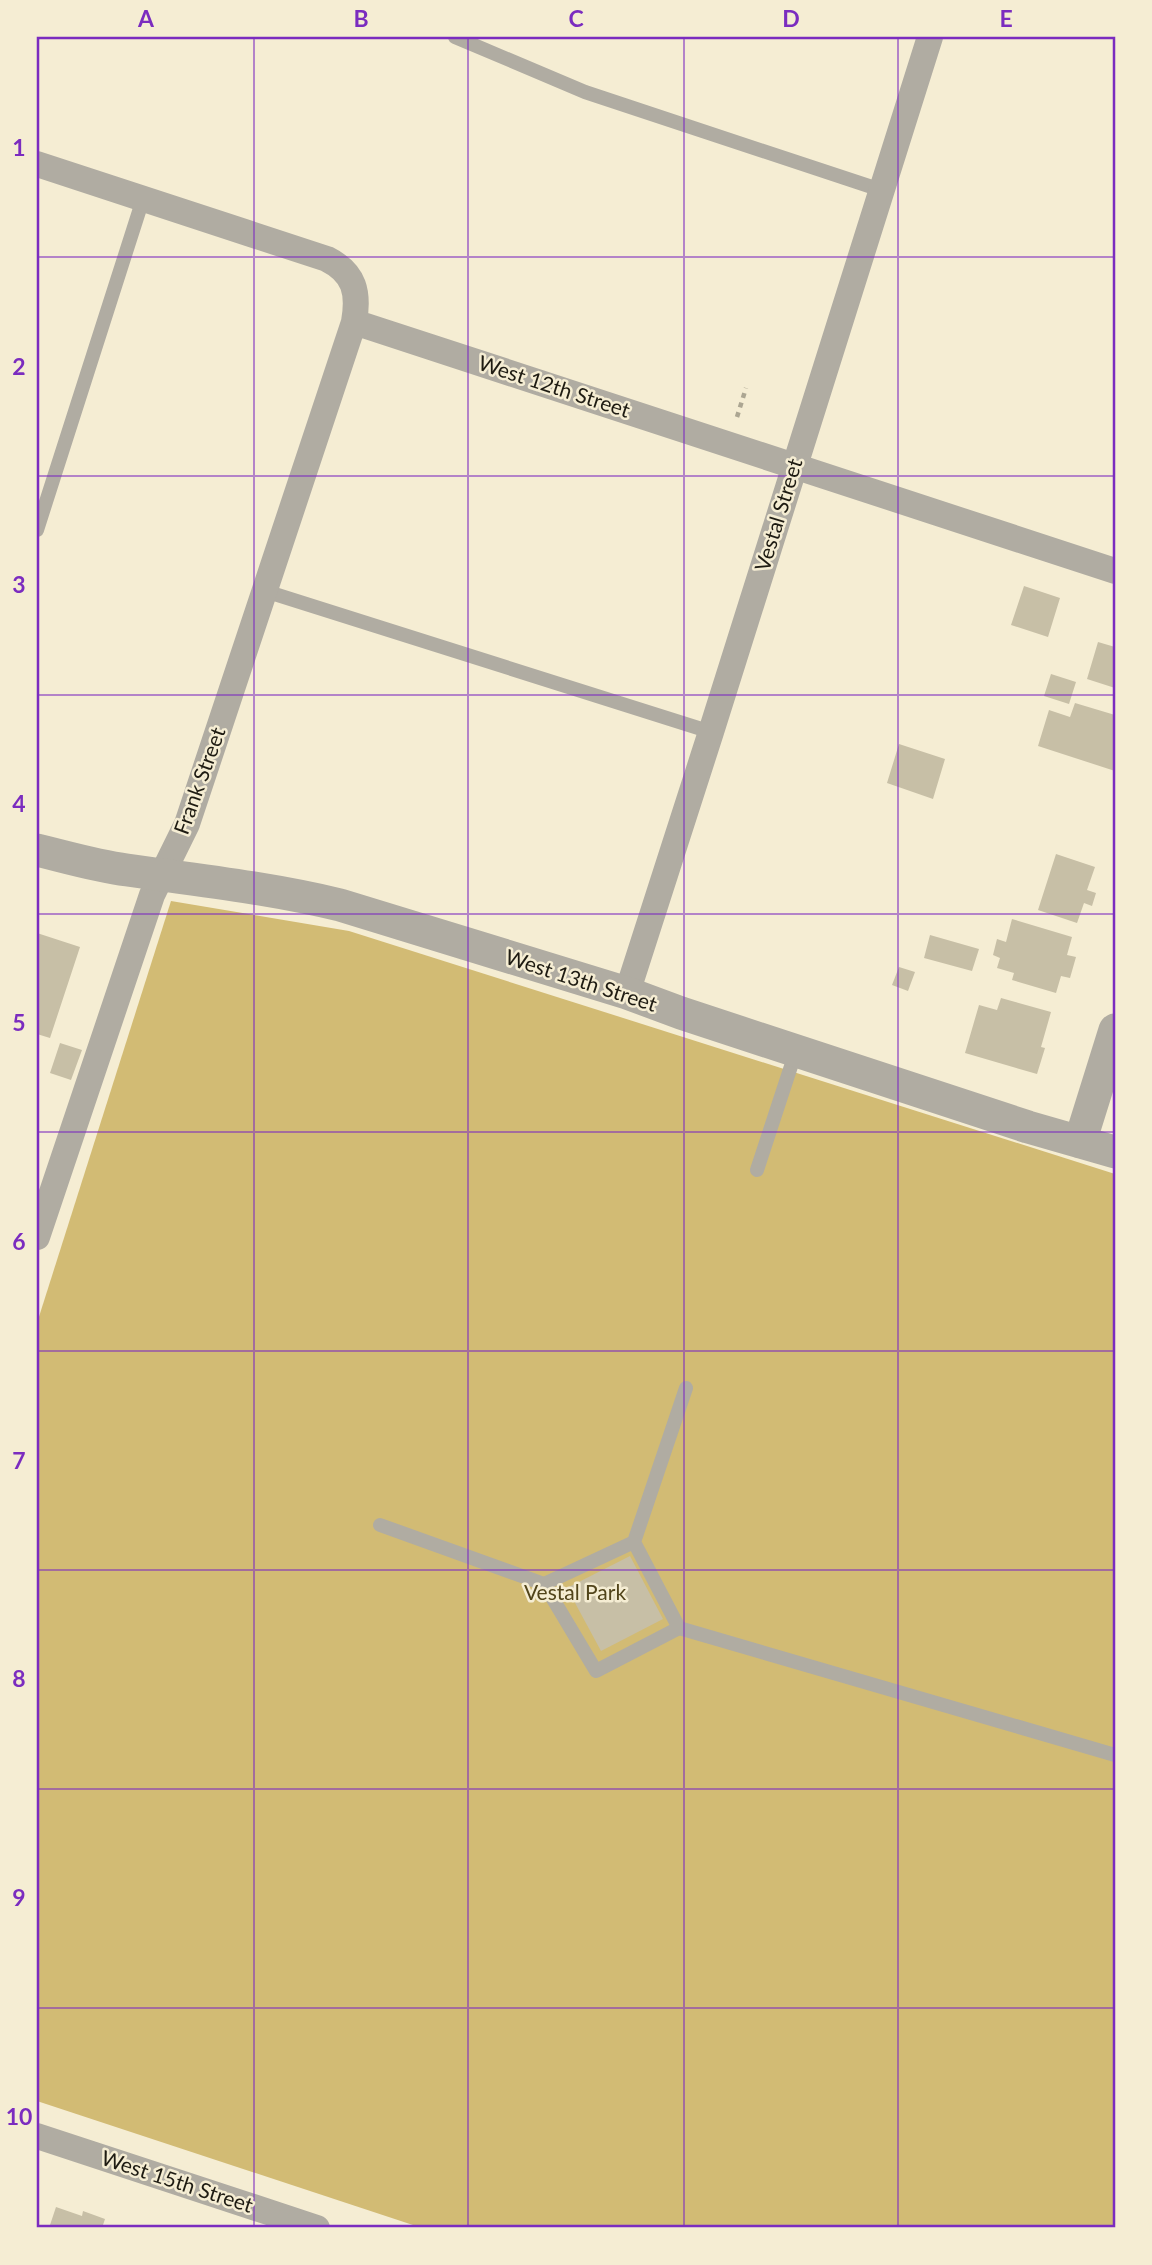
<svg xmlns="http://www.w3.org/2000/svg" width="1152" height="2265" font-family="Lato,sans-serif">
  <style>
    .green { fill: #d2bb74 }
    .building { fill: #c7bfa6 }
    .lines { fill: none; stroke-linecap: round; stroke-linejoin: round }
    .path { stroke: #aca692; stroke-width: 4.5; stroke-dasharray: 5 5; stroke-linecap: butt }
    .service { stroke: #b0aca2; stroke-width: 14 }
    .minor { stroke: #b0aca2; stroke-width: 26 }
    .tertiary { stroke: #b0aca2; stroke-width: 33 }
    .grid { fill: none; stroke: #7b2cbf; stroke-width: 2; stroke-opacity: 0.55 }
    .labels { text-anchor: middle; stroke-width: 5; stroke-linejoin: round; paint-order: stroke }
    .street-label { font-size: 21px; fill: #1e1b12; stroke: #f5edd3 }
    .park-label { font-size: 21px; fill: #51441a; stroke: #f5edd3 }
    .neatline { fill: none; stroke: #7b2cbf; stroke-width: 2.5 }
    .grid-label { font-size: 23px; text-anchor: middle; font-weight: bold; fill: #7b2cbf }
  </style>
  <rect width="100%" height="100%" fill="#f5edd3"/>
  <!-- green -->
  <path class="green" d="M171,901L349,931L1115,1174V2228H422L37,2101V1323Z"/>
  <!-- building -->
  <path class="building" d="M1024,586L1060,598L1048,637L1011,625Z
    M1098,642L1115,647V688L1087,679Z
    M1051,674L1076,682L1069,704L1044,696Z
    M1075,703L1115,715V771L1038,746L1049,710L1070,717Z
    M899,744L945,759L933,799L887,783Z
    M1056,854L1095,867L1087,890L1096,893L1092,906L1084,903L1077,923L1038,910Z
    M1012,919L1072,937L1067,955L1076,957L1070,978L1061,976L1056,993L1012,980L1014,973L997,968L1000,958L993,955L997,939L1006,942Z
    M37,933L80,947L50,1038L37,1034Z
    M930,935L979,949L972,971L924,958Z
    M899,967L915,972L908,991L892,985Z
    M1001,998L1051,1012L1041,1047L1045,1048L1037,1074L965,1053L979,1005L997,1010Z
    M60,1043L82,1050L71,1080L50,1073Z
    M630,1556L663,1619L601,1651L567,1588Z
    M56,2207L82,2216L83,2211L105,2219L102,2228H49Z"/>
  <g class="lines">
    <!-- path -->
    <path class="path" d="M737,417L746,388"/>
    <!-- service -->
    <path class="service" d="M455,37L585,92L881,190
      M37,530L143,199
      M265,591L711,732
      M757,1170L796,1051
      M380,1525L544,1584L596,1671L679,1628L1115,1755
      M634,1542L679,1628
      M544,1584L634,1542L686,1388"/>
    <!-- minor -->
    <path class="minor" d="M37,164L327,259C355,273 359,293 354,322L187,824L152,895L37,1237
      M354,322L1115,571
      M627,993L711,732L930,37
      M37,2136L317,2228"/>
    <!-- tertiary -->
    <path class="tertiary" d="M37,850C66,857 96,866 127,870C198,880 269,888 340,905L627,993L681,1013L1028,1127L1115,1152
      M1080,1142L1115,1030"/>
  </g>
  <!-- grid -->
  <path class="grid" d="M254,37V2228M468,37V2228M684,37V2228M898,37V2228M37,257H1115M37,476H1115M37,695H1115M37,914H1115M37,1132H1115M37,1351H1115M37,1570H1115M37,1789H1115M37,2008H1115"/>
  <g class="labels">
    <!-- street labels -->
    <g class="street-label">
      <text transform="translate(554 387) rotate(18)" y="7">West 12th Street</text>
      <text transform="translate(779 515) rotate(-73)" y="7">Vestal Street</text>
      <text transform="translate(200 781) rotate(-70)" y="7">Frank Street</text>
      <text transform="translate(581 981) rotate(18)" y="7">West 13th Street</text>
      <text transform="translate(177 2182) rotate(18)" y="7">West 15th Street</text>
    </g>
    <!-- park labels -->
    <g class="park-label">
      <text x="575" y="1600">Vestal Park</text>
    </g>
  </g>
  <!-- border -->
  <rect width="1152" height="2265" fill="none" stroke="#f5edd3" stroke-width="77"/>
  <rect x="38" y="38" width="1076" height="2188" class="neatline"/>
  <g class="grid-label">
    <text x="146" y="27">A</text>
    <text x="361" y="27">B</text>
    <text x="576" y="27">C</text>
    <text x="791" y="27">D</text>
    <text x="1006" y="27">E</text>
    <text x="19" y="156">1</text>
    <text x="19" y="375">2</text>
    <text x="19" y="593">3</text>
    <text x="19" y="812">4</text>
    <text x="19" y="1031">5</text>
    <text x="19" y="1250">6</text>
    <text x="19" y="1469">7</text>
    <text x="19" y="1687">8</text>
    <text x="19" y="1906">9</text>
    <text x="19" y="2125">10</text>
  </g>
</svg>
